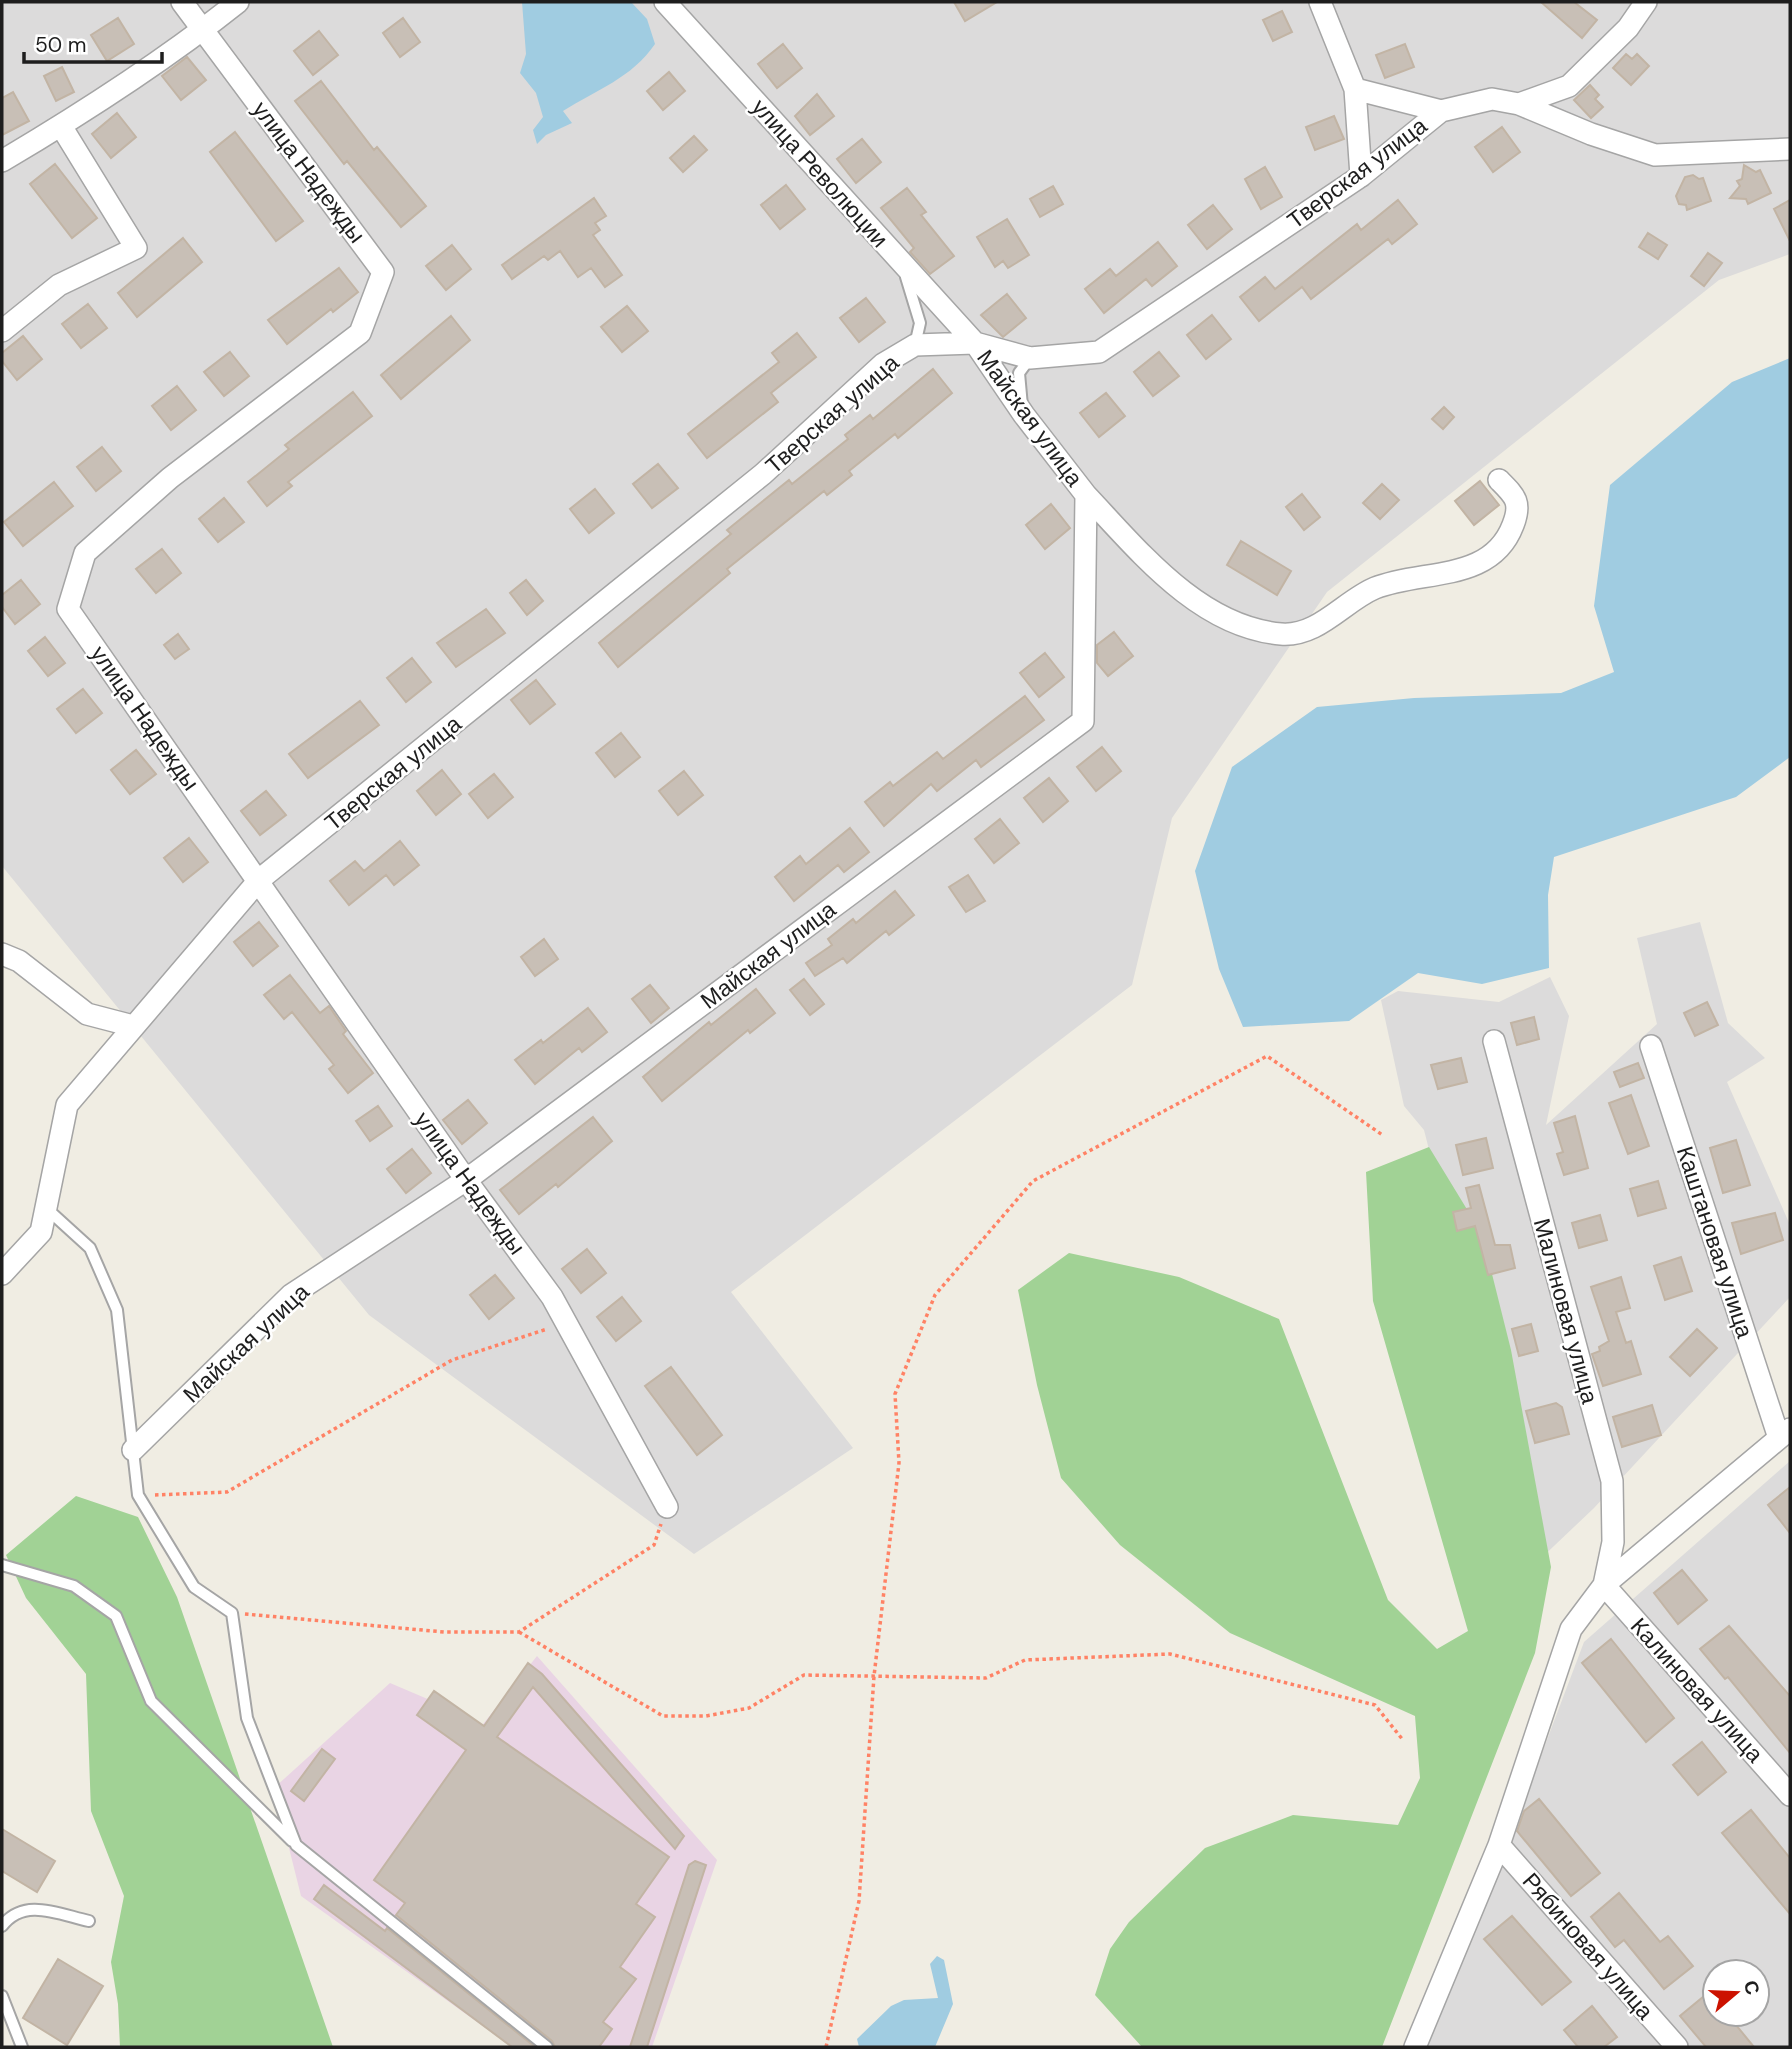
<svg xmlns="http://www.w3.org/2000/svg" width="1792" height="2049" font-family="'DM Sans',sans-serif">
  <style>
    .residential { fill: #dcdbdb; fill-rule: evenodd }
    .industrial { fill: #e9d4e4 }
    .forest { fill: #a1d295 }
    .water { fill: #a0cce1 }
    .building { fill: #c8bfb6; stroke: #c2b4a4; stroke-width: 2 }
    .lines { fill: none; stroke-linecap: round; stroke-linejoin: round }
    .service-casing { stroke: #a5a5a5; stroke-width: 14 }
    .minor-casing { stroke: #a5a5a5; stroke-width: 24 }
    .path { stroke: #ff8265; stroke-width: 3.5; stroke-dasharray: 3.5 3.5; stroke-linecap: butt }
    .service { stroke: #fff; stroke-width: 10 }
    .minor { stroke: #fff; stroke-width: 21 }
    .labels { text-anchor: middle; stroke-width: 5; stroke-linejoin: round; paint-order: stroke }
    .street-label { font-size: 23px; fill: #1e1e1e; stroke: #fff }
  </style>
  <rect width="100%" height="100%" fill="#f0ede3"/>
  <!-- residential -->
  <path class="residential" d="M2,2H1790V254L1719,280L1327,592L1172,818L1132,985L731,1292L853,1448L694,1554L369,1315L2,866Z
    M1700,922L1728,1023L1765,1058L1727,1082L1790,1225V1297L1594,1508L1535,1564L1424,1130L1404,1106L1381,1000L1398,991L1499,1002L1550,977L1569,1016L1546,1125L1657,1024L1637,938Z
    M1790,1461V2047H1418L1477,1925L1584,1642ZM1715,1972H1757V2014H1715Z"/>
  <!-- industrial -->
  <path class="industrial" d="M537,1656L717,1860L652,2047H512L301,1896L274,1788L390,1683L437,1703L476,1733Z"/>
  <!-- forest -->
  <path class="forest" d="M1429,1147L1482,1234L1511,1350L1551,1567L1535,1653L1382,2047H1142L1095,1995L1110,1949L1129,1922L1205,1848L1293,1815L1398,1825L1420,1778L1415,1716L1230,1633L1120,1545L1061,1478L1037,1385L1018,1290L1069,1253L1179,1277L1279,1319L1388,1600L1437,1649L1468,1631L1373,1301L1366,1172Z
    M76,1496L138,1517L177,1597L333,2047H120L118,2004L111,1962L124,1896L91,1811L86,1674L26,1598L6,1555Z"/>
  <!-- water -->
  <path class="water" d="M522,2H631L647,19L655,44C632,78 596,90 563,111L572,123L546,135L537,144L533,130L543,117L536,93L520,73L526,54Z
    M1790,358V757L1736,797L1554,857L1548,895L1549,968L1482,984L1418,973L1349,1021L1243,1027L1219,969L1195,871L1232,767L1317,707L1414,698L1561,693L1614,672L1594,606L1610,485L1732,382Z
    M937,1956L944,1960L953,2004L935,2047H859L857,2039L891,2006L904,2000L938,1998L930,1964Z"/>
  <!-- building -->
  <path class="building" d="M954,2H997L965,21Z
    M1541,2H1574L1597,20L1582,38Z
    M1282,11L1292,32L1273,41L1263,20Z
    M118,18L134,44L107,61L91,35Z
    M403,18L420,42L400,57L383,33Z
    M319,31L338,55L313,75L294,51Z
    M783,44L802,68L777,88L758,64Z
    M1405,44L1414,67L1385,78L1376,55Z
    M1626,54L1632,59L1637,54L1649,66L1631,85L1613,68Z
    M187,57L206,80L181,100L162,76Z
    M62,67L74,92L56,101L44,76Z
    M669,72L685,91L663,110L647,91Z
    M321,81L374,150L377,147L426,206L401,227L347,161L344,164L295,101Z
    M1590,85L1599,95L1595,99L1603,107L1591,118L1574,100Z
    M13,92L29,121L2,135V98Z
    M817,94L834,116L810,135L795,116Z
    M117,113L136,137L111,158L92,134Z
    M1334,116L1344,139L1315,150L1306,127Z
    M1502,127L1520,152L1493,172L1475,147Z
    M235,132L303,221L276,241L210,152Z
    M694,136L707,150L683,172L670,158Z
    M862,139L881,162L856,183L837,159Z
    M55,164L97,218L72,238L30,184Z
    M1744,165L1756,172L1760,170L1771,193L1748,204L1746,199L1730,198L1740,186L1737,181L1742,179Z
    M1265,167L1282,197L1261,209L1245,179Z
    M1693,175L1699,179L1703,178L1711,201L1687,210L1686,205L1679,204L1676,196L1685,177Z
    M786,185L805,209L780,229L761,205Z
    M1053,186L1063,204L1040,217L1030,199Z
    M907,188L926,212L921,215L954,256L930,274L910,252L914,248L881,208Z
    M594,198L606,216L595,223L600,230L593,235L622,275L605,287L591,268L578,277L560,251L548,260L544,256L512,279L502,265Z
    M1398,200L1417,224L1392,244L1388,239L1311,299L1302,287L1259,321L1240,297L1265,277L1275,289L1357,224L1361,230Z
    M1790,200V241L1774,209Z
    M1213,205L1232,229L1207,249L1188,225Z
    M1007,219L1029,255L1008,268L1003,261L995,267L977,237Z
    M1648,233L1667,245L1658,259L1639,247Z
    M183,238L202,262L137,317L118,293Z
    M1158,242L1177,266L1152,286L1146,279L1104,313L1085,289L1110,269L1116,276Z
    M452,245L471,269L446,290L426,266Z
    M1708,253L1722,263L1704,286L1691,276Z
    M339,268L358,292L333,312L331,309L287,344L268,320Z
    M1007,294L1026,318L1003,337L981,315Z
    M866,298L885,322L859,342L840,318Z
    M88,304L107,328L81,348L62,324Z
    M627,306L648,331L622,352L601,327Z
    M1212,315L1231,339L1206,359L1187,335Z
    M451,316L470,340L401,399L381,375Z
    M797,333L816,357L771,393L778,402L707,458L688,434L779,362L772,353Z
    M23,336L42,359L17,380L2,361V353Z
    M230,352L249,376L224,396L204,372Z
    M1159,352L1179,376L1153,396L1134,372Z
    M933,369L952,393L898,438L895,434L849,471L852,475L827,495L824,491L727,569L730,573L618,667L599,643L731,534L727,530L789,480L792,484L848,439L845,435L870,415L873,419Z
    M177,386L196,410L171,430L152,406Z
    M353,392L372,416L288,482L292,486L267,506L248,482L289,449L285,445Z
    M1106,393L1125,416L1099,437L1080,413Z
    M1444,407L1454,417L1443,429L1432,419Z
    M102,447L121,471L96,491L77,467Z
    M658,464L678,488L652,508L633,484Z
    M1480,481L1499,505L1474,525L1455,501Z
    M54,482L73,506L23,546L4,522Z
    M1382,484L1399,500L1380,519L1363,503Z
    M595,489L614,513L589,533L570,509Z
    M1302,494L1320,517L1304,530L1286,507Z
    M224,498L244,522L218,542L199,519Z
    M1051,504L1070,528L1045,549L1026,525Z
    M1241,541L1291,571L1277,595L1227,565Z
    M162,549L181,573L156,593L136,569Z
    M21,580L40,604L15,624L2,607V595Z
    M526,580L543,601L527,615L510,593Z
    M486,609L505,633L456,667L437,643Z
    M1114,632L1133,656L1108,676L1097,663V645Z
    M178,634L189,649L175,659L164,645Z
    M45,637L65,663L48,676L28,651Z
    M1045,653L1064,677L1039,697L1020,673Z
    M412,658L431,682L406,702L387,678Z
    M536,680L555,704L530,724L511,700Z
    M83,689L102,713L76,733L57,709Z
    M1025,696L1044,720L981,767L976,760L937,791L931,784L884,826L865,802L890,782L893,786L937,752L943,759Z
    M360,701L379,725L308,778L289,754Z
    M621,733L640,757L615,777L596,753Z
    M1102,747L1121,771L1096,791L1077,767Z
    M136,750L156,774L130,794L111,770Z
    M442,770L461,794L436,815L417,791Z
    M684,771L703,795L678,815L659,791Z
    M494,774L513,797L488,818L469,794Z
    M1049,778L1068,801L1043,822L1024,798Z
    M266,791L286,815L260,835L241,811Z
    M1000,819L1019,843L994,863L975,839Z
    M850,828L869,852L844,872L838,865L794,901L775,877L800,856L806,864Z
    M189,838L208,862L183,882L164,858Z
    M400,841L419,865L394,885L386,875L349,905L330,881L355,861L364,871Z
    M968,875L985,901L966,912L949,887Z
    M895,891L914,915L889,935L886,931L847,963L843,958L815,976L806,963L832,945L828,939L853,919L856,923Z
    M259,922L278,946L253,966L234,942Z
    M544,939L558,959L535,976L521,957Z
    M290,975L320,1013L329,1006L346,1031L343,1034L373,1073L348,1093L329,1069L334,1065L292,1012L284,1019L264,995Z
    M804,979L824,1004L810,1015L790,990Z
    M650,985L669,1008L651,1023L632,999Z
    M756,989L775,1013L750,1033L748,1030L662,1101L643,1077L709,1022L711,1025Z
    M1707,1002L1718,1025L1695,1036L1684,1013Z
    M588,1008L607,1032L582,1052L579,1048L535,1084L515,1060L541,1040L543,1043Z
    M1534,1017L1539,1039L1517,1045L1511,1023Z
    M1461,1058L1467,1082L1438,1089L1431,1065Z
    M1638,1063L1644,1078L1620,1087L1614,1072Z
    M1631,1095L1649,1146L1628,1154L1609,1103Z
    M468,1100L487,1123L462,1144L443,1120Z
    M378,1106L392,1126L370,1141L356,1121Z
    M1575,1116L1588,1168L1564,1175L1557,1154L1563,1152L1554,1123Z
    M593,1117L612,1141L558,1187L556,1184L519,1214L500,1190Z
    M1486,1138L1493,1168L1463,1175L1456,1145Z
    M1736,1140L1750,1185L1723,1193L1710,1148Z
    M412,1149L431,1173L406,1193L387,1169Z
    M1658,1181L1666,1208L1638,1216L1630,1189Z
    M1479,1185L1495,1245H1510L1515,1268L1488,1275L1475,1226L1457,1231L1453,1212L1471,1208L1466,1188Z
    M1775,1213L1783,1240L1741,1254L1732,1223Z
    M1600,1215L1607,1240L1579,1248L1572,1223Z
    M587,1249L606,1273L581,1293L562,1269Z
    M1681,1257L1692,1291L1665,1300L1654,1266Z
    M495,1275L514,1298L489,1319L470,1295Z
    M1621,1277L1630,1308L1616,1312L1626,1343L1631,1341L1641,1374L1603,1386L1592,1354L1600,1351L1599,1347L1609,1341L1591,1287Z
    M622,1297L641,1321L616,1341L597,1317Z
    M1531,1324L1538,1351L1519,1356L1512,1329Z
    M1697,1329L1717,1348L1690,1376L1670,1357Z
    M671,1367L722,1435L697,1455L645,1386Z
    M1556,1403L1562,1407L1569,1434L1535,1443L1526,1411Z
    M1652,1405L1661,1435L1622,1447L1613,1417Z
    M1790,1487V1533L1768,1505Z
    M1682,1570L1707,1600L1678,1624L1654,1593Z
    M1729,1626L1790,1696V1753L1728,1677L1725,1679L1700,1649Z
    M1611,1639L1674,1718L1646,1742L1582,1663Z
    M528,1663L542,1674L684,1836L675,1849L533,1687L497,1737L669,1857L636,1904L655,1917L620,1967L636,1979L603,2022L612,2029L599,2047H555L552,2041L396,1915L405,1903L374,1880L466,1750L417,1715L434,1691L484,1726Z
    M1702,1742L1726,1772L1698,1795L1673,1765Z
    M322,1749L335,1759L304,1801L291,1791Z
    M1539,1799L1600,1873L1571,1896L1517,1831L1524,1811Z
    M1751,1810L1790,1858V1914L1722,1833Z
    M2,1829L55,1861L37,1892L2,1871Z
    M695,1861L706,1865L647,2047H630L689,1865Z
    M324,1885L385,1931L387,1928L535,2047H512L314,1899Z
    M1619,1893L1660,1942L1668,1936L1693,1966L1664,1989L1624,1940L1615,1947L1591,1917Z
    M1512,1916L1571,1982L1542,2005L1484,1939Z
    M58,1959L103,1986L67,2045L23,2018Z
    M1709,1992L1715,2000V2014H1727L1754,2047H1706L1680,2016Z
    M1592,2006L1617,2037L1604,2047H1578L1564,2030Z"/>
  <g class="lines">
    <!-- service casing -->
    <g class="service-casing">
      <path id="service" d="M906,277L920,323L915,345
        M1022,406L1019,373L1030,358
        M46,1208L90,1248L117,1310L138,1495L194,1587L232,1613L247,1718L296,1845L547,2047
        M2,1565L74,1586L116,1616L151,1701L292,1841
        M2,1926C24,1897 58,1914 89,1921
        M2,1996L22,2047"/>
    </g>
    <!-- minor casing -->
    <g class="minor-casing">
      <path id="minor" d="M182,2L383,272L360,333L170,478L85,553L68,609L466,1180L552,1297L667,1507
        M1320,2L1355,89L1361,176
        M1355,89L1441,111
        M1519,104L1569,86L1628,28L1646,2
        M2,161C83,113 164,61 238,2
        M2,331L59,285L136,248L61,126
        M1086,495C1139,551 1199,627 1281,634C1318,637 1344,601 1375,588C1423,569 1491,583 1513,525C1522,502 1515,496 1499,480
        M2,954L19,961L87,1014L133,1026
        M1494,1041L1612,1481L1613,1542L1604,1585L1790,1795
        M1651,1046L1779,1438
        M2,1274L41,1232L67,1105L259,880L763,474L883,364L915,345L975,343L1030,358L1099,352L1361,176L1441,111L1492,99L1519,104L1591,134L1655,155L1790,149
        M133,1450L291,1295L466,1180L1083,721L1086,495L1024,415L975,343L665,2
        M1499,1845L1677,2047
        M1415,2047L1499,1845L1571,1629L1604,1585L1790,1429"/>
    </g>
    <!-- path -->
    <path class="path" d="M155,1495L227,1492L452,1360L547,1329
      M245,1614L444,1632H519L654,1545L661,1524
      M519,1632L663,1716H706L749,1708L804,1675L986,1678L1025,1660L1170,1654L1375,1705L1403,1740
      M826,2047L859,1901L874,1676L899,1463L895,1394L935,1295L1033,1181L1267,1056L1384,1136"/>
    <!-- service -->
    <use href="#service" class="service"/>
    <!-- minor -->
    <use href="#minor" class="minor"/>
  </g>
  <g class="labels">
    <!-- street labels -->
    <g class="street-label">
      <text transform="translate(309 172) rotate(53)" y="8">улица Надежды</text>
      <text transform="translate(820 173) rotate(48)" y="8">улица Революции</text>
      <text transform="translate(1357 173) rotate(-37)" y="8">Тверская улица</text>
      <text transform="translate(832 414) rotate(-41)" y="8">Тверская улица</text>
      <text transform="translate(1030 418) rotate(54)" y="8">Майская улица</text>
      <text transform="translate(145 718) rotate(55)" y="8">улица Надежды</text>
      <text transform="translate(393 773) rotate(-39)" y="8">Тверская улица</text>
      <text transform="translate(768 955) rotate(-37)" y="8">Майская улица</text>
      <text transform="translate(470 1183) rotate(54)" y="8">улица Надежды</text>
      <text transform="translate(1715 1242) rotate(72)" y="8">Каштановая улица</text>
      <text transform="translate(1566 1311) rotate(75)" y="8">Малиновая улица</text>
      <text transform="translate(246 1343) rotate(-43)" y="8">Майская улица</text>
      <text transform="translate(1697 1690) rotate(48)" y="8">Калиновая улица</text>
      <text transform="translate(1588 1946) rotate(49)" y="8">Рябиновая улица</text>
    </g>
  </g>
  <!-- border -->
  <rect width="1792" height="2049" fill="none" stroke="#1e1e1e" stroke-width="7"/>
  <!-- north arrow -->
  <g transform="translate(1736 1993) rotate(71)"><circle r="33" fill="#ffffff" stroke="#a5a5a5" stroke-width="2"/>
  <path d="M0-5L12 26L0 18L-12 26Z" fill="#cc1200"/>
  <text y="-10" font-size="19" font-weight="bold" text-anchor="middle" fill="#1e1e1e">С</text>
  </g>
  <!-- scale -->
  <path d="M24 52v10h138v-10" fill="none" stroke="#1e1e1e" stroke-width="3.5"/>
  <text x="35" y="52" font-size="21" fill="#1e1e1e" stroke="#ffffff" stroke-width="5" paint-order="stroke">50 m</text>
</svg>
